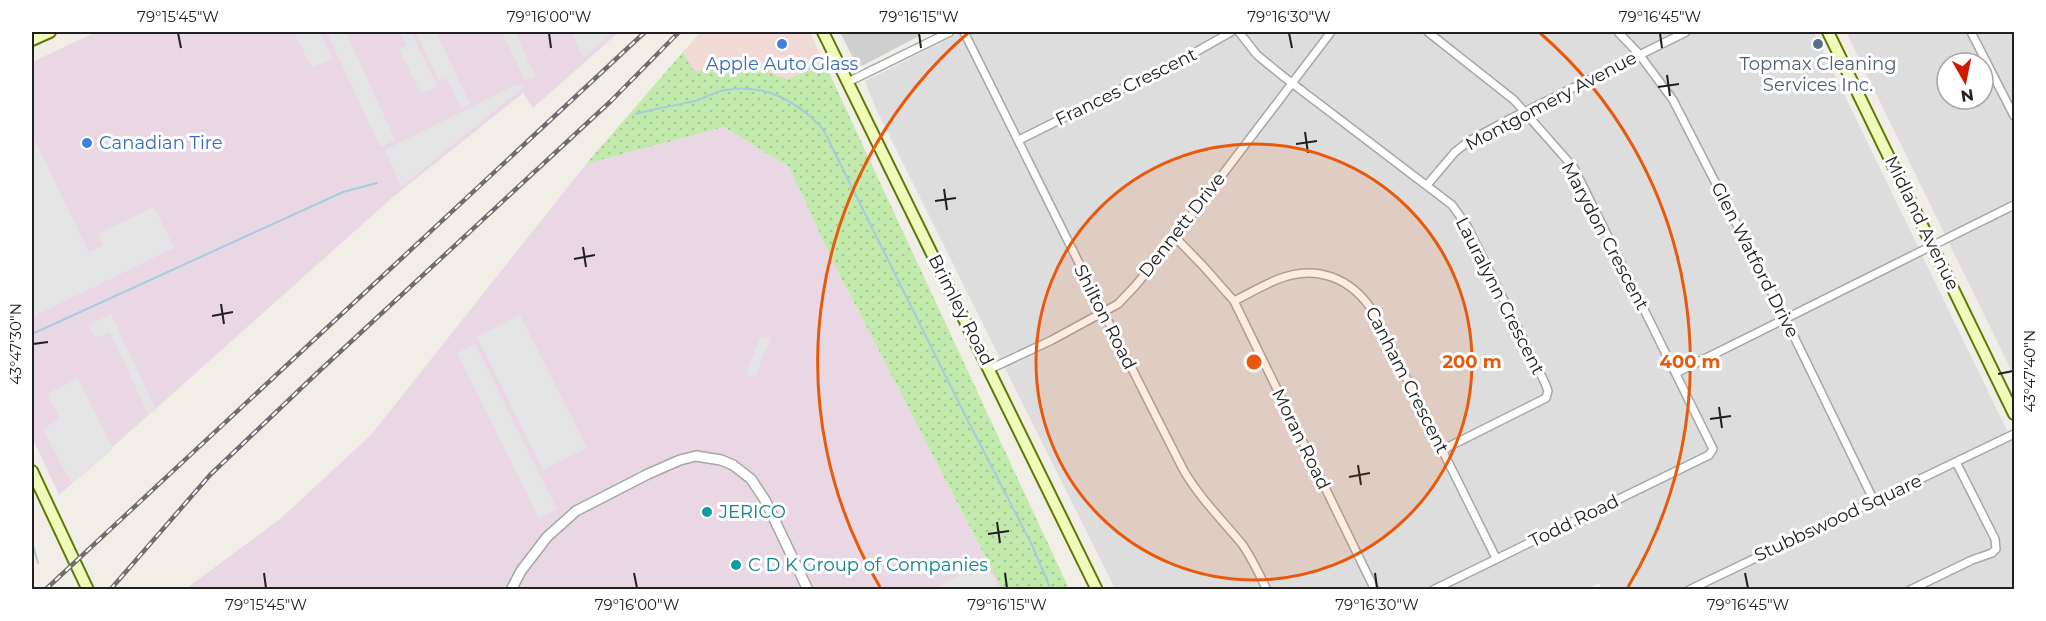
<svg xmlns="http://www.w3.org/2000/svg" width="2046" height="621" font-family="Montserrat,sans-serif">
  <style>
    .residential { fill: #dedddd; fill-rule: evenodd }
    .commercial { fill: #f1dad6 }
    .industrial { fill: #e9d8e4 }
    .religious { fill: #cecece }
    .grass { fill: url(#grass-dots) }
    .parking { fill: #e4e4e4 }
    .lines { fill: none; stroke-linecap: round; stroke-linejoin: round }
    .stream { stroke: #a7cbde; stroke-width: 2 }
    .minor-casing { stroke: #a7a7a7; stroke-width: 10 }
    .tertiary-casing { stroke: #a7a7a7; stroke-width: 12 }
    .secondary-casing { stroke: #5e7905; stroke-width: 14 }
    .minor { stroke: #fff; stroke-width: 7 }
    .tertiary { stroke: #fff; stroke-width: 9 }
    .secondary { stroke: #effabb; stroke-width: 10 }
    .rail-casing { stroke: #6e6e6e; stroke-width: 4.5 }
    .rail { stroke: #fff; stroke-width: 2; stroke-dasharray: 7; stroke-linecap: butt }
    .ticks { fill: none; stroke: #202020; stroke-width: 2 }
    .ring { fill: none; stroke: #e8590c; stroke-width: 3 }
    .shop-dot { fill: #3f7fe0; stroke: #fff; stroke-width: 2 }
    .service-dot { fill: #5c6f8a; stroke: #fff; stroke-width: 2 }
    .culture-dot { fill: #0f9aa8; stroke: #fff; stroke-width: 2 }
    .labels { text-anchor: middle; stroke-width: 6; stroke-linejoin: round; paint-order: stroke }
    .shop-label { font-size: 18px; fill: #366cbe; stroke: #fff }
    .service-label { font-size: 18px; fill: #4e5e75; stroke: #fff }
    .street-label { font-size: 18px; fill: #202020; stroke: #fff }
    .culture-label { font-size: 18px; fill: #0d838f; stroke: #fff; text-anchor: start }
    .centre { fill: #e8590c; stroke: #fff; stroke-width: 3 }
    .ring-label { font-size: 18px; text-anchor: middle; font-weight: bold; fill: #e8590c; stroke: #fff; stroke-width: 6; stroke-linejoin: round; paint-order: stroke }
    .neatline { fill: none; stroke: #202020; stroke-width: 2 }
    .ticks-label { font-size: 15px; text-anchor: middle; fill: #202020 }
  </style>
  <defs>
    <pattern id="grass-dots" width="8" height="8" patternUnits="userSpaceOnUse" patternTransform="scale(1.5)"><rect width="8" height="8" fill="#c3eaad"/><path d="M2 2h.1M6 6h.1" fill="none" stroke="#a7c895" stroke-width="1.8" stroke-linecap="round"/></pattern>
  </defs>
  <rect width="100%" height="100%" fill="#f0eee6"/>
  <!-- residential -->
  <path class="residential" d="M962,32H1814L2014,445V589L1603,590L1599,583L1585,590L1115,589L876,109L865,81Z
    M1846,32H2014V376ZM1947,63H1983V99H1947Z"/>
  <!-- commercial -->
  <path class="commercial" d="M701,32H810L825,64L788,79L753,67L694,72L683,52Z"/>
  <!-- industrial -->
  <path class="industrial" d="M96,32H619L533,108L523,93L393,197L59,495L32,437V62Z
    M724,127L789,167L832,260L1002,589L184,590L280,519L371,435L586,164Z"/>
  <!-- religious -->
  <path class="religious" d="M840,32H917L919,36L858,68Z"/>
  <!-- grass -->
  <path class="grass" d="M683,52L694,71L753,67L788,79L825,64L1069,589H1002L832,260L789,167L724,127L586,164Z"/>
  <!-- parking -->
  <path class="parking" d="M294,32H319L332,58L312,68Z
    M327,32H346L395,140L380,147Z
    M400,32H411L437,86L421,94L399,49L407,45Z
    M416,32H427L429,35L436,32L470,104L461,108L447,78L439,81Z
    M502,32H515L535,76L525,80Z
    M572,32H612L583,58Z
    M515,85L525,86L401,187L385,150Z
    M32,135L89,252L103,245L98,234L154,207L174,248L34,316L32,311Z
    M111,314L156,410L148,414L110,332L95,338L89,325Z
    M520,315L587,448L543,470L477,337Z
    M761,336L770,339L755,377L746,374Z
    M475,344L557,509L539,518L457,353Z
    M78,378L113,449L73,483L63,468L43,429L60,419L47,394Z
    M986,563L1000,589H932Z"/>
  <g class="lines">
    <!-- stream -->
    <path class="stream" d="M636,114C655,108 675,106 695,101C705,98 714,92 725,90C764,83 797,101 823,129L964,413L1032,545L1051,590
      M32,334L343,192L377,183
      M32,542L38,563"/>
    <!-- minor casing -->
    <g class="minor-casing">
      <path id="minor" d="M964,32C1037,178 1109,325 1184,471C1200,498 1222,520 1242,544C1252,558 1259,574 1267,590
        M1239,32L1257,55L1284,77L1452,205L1467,226L1545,383L1548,391L1546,398L1442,450
        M1428,32L1514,100L1574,168L1713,449L1709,455L1433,590
        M1618,32L1639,54L1673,100L1785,318L1874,501
        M1971,32L2014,116
        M848,82L950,32
        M1019,140L1194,53L1231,32
        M1427,185L1455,152L1469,141L1508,120L1686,32
        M1175,237L1204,267L1234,301L1375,590
        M1234,301C1248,294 1262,286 1276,280C1316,263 1352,278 1374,313L1496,558
        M990,369L1052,340L1118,304L1136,285L1175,237L1331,32
        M1676,373L2014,205
        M1689,590L2014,434
        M1910,590L1972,560L1992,553L1996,549L1995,539L1956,462"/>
    </g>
    <!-- tertiary casing -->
    <g class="tertiary-casing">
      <path id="tertiary" d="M511,590L521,571L547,537L576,511L648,474L680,460L696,456L721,460L733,465L751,479L765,500L808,590"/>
    </g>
    <!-- secondary casing -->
    <g class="secondary-casing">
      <path id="secondary" d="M823,32L1097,590
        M1828,32L2014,414
        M32,40L50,32
        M32,471L88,590"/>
    </g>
    <!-- minor -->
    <use href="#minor" class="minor"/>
    <!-- tertiary -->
    <use href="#tertiary" class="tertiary"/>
    <!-- secondary -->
    <use href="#secondary" class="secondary"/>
    <!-- rail casing -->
    <g class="rail-casing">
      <path id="rail" d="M45,590L645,32
        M110,590L210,475L315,375L611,101L679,32"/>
    </g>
    <!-- rail -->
    <use href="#rail" class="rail"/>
  </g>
  <!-- ticks -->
  <path class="ticks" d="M178,33L181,48M549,33L551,48M919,33L921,48M1289,33L1292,48M1660,33L1662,48M1667,75L1670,96M1658,87L1679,84M1305,132L1308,153M1296,144L1317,141M944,189L947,210M935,201L956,198M583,247L586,267M574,259L595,255M221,304L224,324M212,316L233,312M33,344L48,342M1998,374L2013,371M1719,407L1722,428M1710,419L1731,416M1358,465L1361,485M1349,477L1370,473M997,522L1000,543M988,534L1009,531M264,573L266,588M634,573L637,588M1005,573L1007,588M1375,573L1377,588M1745,573L1748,588"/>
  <!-- distance rings -->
  <circle cx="1254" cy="362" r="218" fill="#e8590c" fill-opacity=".12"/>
  <g class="ring">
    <circle cx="1254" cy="362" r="218"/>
    <path d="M880 587A436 436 0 0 1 968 33M1540 33A436 436 0 0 1 1628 587"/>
  </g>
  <!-- markers -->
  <g class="shop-dot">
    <circle cx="782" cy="44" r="6"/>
    <circle cx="87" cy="143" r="6"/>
  </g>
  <circle class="service-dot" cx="1818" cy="44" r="6"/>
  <g class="culture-dot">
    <circle cx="707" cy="512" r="6"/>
    <circle cx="736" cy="565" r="6"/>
  </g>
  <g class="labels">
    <!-- shop labels -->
    <g class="shop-label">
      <text x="782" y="70">Apple Auto Glass</text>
      <text x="99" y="149" text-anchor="start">Canadian Tire</text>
    </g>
    <!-- service labels -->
    <g class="service-label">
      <text x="1818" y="70">Topmax Cleaning<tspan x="1818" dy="21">Services Inc.</tspan></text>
    </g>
    <!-- street labels -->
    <g class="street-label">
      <text transform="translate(1126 87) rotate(-26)" y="6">Frances Crescent</text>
      <text transform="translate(1551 101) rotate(-28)" y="6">Montgomery Avenue</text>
      <text transform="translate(1922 223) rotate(64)" y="6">Midland Avenue</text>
      <text transform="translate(1182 225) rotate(-52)" y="6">Dennett Drive</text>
      <text transform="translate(1605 236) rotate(62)" y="6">Marydon Crescent</text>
      <text transform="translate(1755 260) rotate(63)" y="6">Glen Watford Drive</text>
      <text transform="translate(1500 296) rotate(63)" y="6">Lauralynn Crescent</text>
      <text transform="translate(961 310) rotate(63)" y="6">Brimley Road</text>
      <text transform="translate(1105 317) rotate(63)" y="6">Shilton Road</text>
      <text transform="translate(1407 380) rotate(63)" y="6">Canham Crescent</text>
      <text transform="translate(1301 439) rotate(64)" y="6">Moran Road</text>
      <text transform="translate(1838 518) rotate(-25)" y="6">Stubbswood Square</text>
      <text transform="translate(1574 521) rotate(-26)" y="6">Todd Road</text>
    </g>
    <!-- culture labels -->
    <g class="culture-label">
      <text x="719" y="518">JERICO</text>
      <text x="748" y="571">C D K Group of Companies</text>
    </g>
  </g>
  <circle cx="1254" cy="362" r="9" class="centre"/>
  <g class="ring-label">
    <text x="1472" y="368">200 m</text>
    <text x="1690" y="368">400 m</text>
  </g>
  <!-- border -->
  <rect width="2046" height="621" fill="none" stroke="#ffffff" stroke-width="66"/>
  <!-- north arrow -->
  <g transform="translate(1965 81) rotate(171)"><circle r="28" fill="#ffffff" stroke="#a6a6a6" stroke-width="1.5"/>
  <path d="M0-4.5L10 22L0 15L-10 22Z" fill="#cf1900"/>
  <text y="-9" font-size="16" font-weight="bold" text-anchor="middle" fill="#202020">N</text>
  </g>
  <rect x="33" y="33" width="1980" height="555" class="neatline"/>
  <g class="ticks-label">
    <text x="178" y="22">79°15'45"W</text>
    <text x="549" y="22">79°16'00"W</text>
    <text x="919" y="22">79°16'15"W</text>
    <text x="1289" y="22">79°16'30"W</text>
    <text x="1660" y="22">79°16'45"W</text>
    <text transform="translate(16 344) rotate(-90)" y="5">43°47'30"N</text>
    <text transform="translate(2030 371) rotate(-90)" y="5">43°47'40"N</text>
    <text x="266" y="610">79°15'45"W</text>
    <text x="637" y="610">79°16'00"W</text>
    <text x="1007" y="610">79°16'15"W</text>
    <text x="1377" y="610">79°16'30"W</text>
    <text x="1748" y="610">79°16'45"W</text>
  </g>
</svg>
